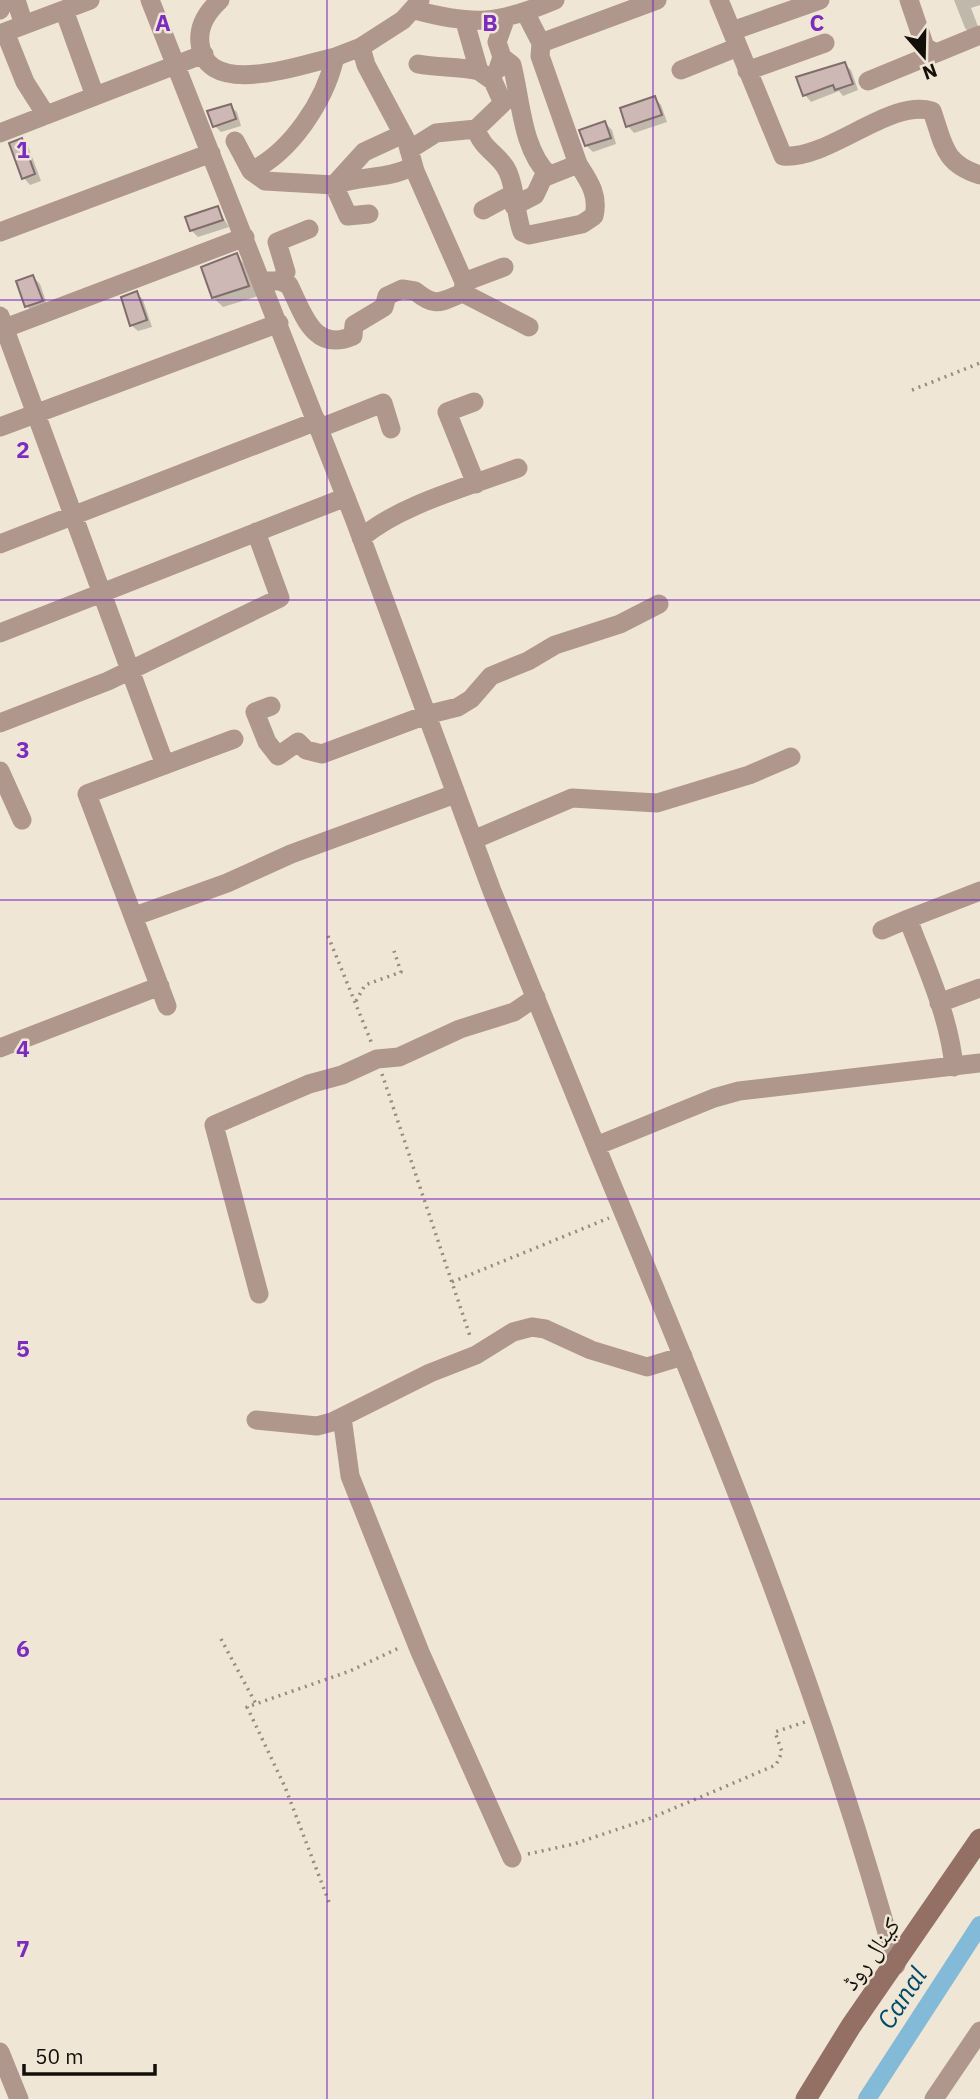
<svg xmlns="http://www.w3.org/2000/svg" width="980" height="2099" font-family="'IBM Plex Sans','Noto Naskh Arabic',sans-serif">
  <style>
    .shadow { fill: #0003 }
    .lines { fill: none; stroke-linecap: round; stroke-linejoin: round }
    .canal { stroke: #83bad8; stroke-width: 18 }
    .building { fill: #cdb8b6; stroke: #806d6b; stroke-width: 2 }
    .path { stroke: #938c80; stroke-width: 3.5; stroke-dasharray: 2 5; stroke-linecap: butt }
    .street { stroke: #b0978e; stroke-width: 19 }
    .secondary { stroke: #937063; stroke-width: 21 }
    .grid { fill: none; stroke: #7b2cbf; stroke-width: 2; stroke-opacity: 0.55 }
    .labels { text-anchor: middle; stroke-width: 5; stroke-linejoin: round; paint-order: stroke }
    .street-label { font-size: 24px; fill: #13100b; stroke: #f0e6d5 }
    .water-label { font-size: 26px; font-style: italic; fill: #004a68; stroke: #f0e6d5 }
    .grid-label { font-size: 23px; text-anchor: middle; font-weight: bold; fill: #7b2cbf; stroke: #f0e6d5; stroke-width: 5; stroke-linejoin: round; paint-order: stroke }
  </style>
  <rect width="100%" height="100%" fill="#f0e6d5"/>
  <!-- shadow -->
  <path class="shadow" d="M954,0H980V5L971,8L979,29L970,33L965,28Z
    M844,64L851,70L858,90L843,96L839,91L811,102L805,95Z
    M655,98L661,105L667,122L634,133L628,126Z
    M230,106L237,112L241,126L221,132L215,126Z
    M605,123L612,130L616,144L593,152L586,145Z
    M22,140L28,146L41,181L30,185L24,178Z
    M217,208L229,227L198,237L191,230Z
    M236,255L246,266L258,296L223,307L213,297Z
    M33,277L40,284L48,307L33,313L27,306Z
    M137,293L143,300L152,327L138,331L131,325Z"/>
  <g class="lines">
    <!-- canal -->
    <path class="canal" d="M867,2099L980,1925"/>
  </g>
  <!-- building -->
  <path class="building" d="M845,62L853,84L835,90L833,85L803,96L796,77Z
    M655,96L662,115L626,127L620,108Z
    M231,104L236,119L213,127L207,111Z
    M605,121L611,138L585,146L579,130Z
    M22,138L35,174L22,179L9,143Z
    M218,206L223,220L190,231L185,217Z
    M237,253L249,286L212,298L201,267Z
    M33,275L43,301L25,307L16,281Z
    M137,291L147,320L130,326L121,297Z"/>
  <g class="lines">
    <!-- path -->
    <path class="path" d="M912,390L980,363
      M328,936L372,1044
      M356,1001L365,985L401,972L394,951
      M382,1074L471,1339
      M452,1282L609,1218
      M221,1639L256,1704
      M528,1854L574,1844L651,1818L776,1765L782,1752L775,1732L805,1722
      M329,1902L285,1787L247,1707L350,1671L401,1647"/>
    <!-- street -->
    <path class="street" d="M16,0L24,25
      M150,0L354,518L492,891L596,1146L714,1098L739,1091L980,1063
      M220,0C208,11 198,26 200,43C205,100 303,64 335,57
      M719,0L783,156C829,160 890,98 932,111C944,145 943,163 980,175
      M909,0L925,47L935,53
      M0,10L5,0
      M64,10L95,96
      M415,10C474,26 499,24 555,0
      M525,12L541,43L540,56L578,164
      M465,22L479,71L493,81L503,103L476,129C483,151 500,154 508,172C516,190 515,213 522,232L529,235L582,224L594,216C599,195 589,181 578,164L543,178L535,195L514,206
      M732,31L820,0
      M5,32L25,82L46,115
      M0,34L90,0
      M541,43L657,0
      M361,47L403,20L420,1
      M502,57L512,65C521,100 522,150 549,175
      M418,64C439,68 458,66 479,71
      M498,69L502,57L497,42L506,17
      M681,70L738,47
      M747,71L825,43
      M868,81L980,35
      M0,133L204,54
      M403,134L364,152L334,185C361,175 388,180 413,166
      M235,141L251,171C291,152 325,101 335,57L361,47L366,65L407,142L415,171L464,282L463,293C440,302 436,308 415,291L402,289L387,296L384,307L354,325L353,336C313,353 303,313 289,285L280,281H262
      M409,150L436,133L476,129
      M251,171L265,181L334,185L348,216L369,214
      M483,210L513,194
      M0,232L211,153
      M280,281L286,272L277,242L309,229
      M464,282L504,267
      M463,293L529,327
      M0,316L165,765
      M0,330L245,237
      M474,402L447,412L476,484
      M0,427L279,323
      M320,428L383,403L391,429
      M361,538C401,504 468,487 518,468
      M0,544L317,421
      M0,633L346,497
      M271,706L255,712L267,742L278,756L298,742L306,750L322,754L426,715L458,707L471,699L491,676L528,661L555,645L620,624L659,604
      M0,723L108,681L280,598L256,532
      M0,771L22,820
      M473,840L572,798L657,803L749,775L791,757
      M135,916L227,883L291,854L455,794
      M908,919L980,891
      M882,930L908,919C926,967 949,1015 954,1067
      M939,1003L980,988
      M167,1006L87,794L234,739
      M0,1048L160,986
      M596,1146C707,1414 820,1684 896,1965
      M259,1294L214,1125L309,1084L342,1075L377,1059L399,1057L460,1029L514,1012L536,997
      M342,1417L350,1476L420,1652L512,1858
      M256,1420L317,1426L332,1422L430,1373L476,1355L513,1332L532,1327L545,1329L591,1350L647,1367L683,1356
      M0,2052L19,2099
      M934,2099L980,2031"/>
    <!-- secondary -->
    <path class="secondary" d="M806,2099L851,2026L980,1839"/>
  </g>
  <!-- grid -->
  <path class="grid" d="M327,0V2099M653,0V2099M0,300H980M0,600H980M0,900H980M0,1199H980M0,1499H980M0,1799H980"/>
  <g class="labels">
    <!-- street labels -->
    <g class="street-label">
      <text transform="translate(871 1954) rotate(-55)" y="8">کینال روڈ</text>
    </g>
    <!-- water labels -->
    <g class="water-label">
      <text transform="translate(902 1998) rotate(-57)" y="9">Canal</text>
    </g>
  </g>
  <g class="grid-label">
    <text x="163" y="31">A</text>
    <text x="490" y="31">B</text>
    <text x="817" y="31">C</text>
    <text x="23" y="158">1</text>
    <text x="23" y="458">2</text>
    <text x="23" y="758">3</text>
    <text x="23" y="1057">4</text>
    <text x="23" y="1357">5</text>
    <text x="23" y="1657">6</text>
    <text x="23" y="1957">7</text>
  </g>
  <!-- north arrow -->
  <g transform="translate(924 56) rotate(160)" stroke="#f0e6d5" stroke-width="5" paint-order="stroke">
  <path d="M0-5L12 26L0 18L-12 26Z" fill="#13100b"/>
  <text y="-10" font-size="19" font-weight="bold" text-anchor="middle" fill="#13100b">N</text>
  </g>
  <!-- scale -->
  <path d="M24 2064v10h131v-10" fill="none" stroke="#13100b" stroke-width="3.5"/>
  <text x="35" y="2064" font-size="21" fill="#13100b" stroke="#f0e6d5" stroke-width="5" paint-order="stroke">50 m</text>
</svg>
